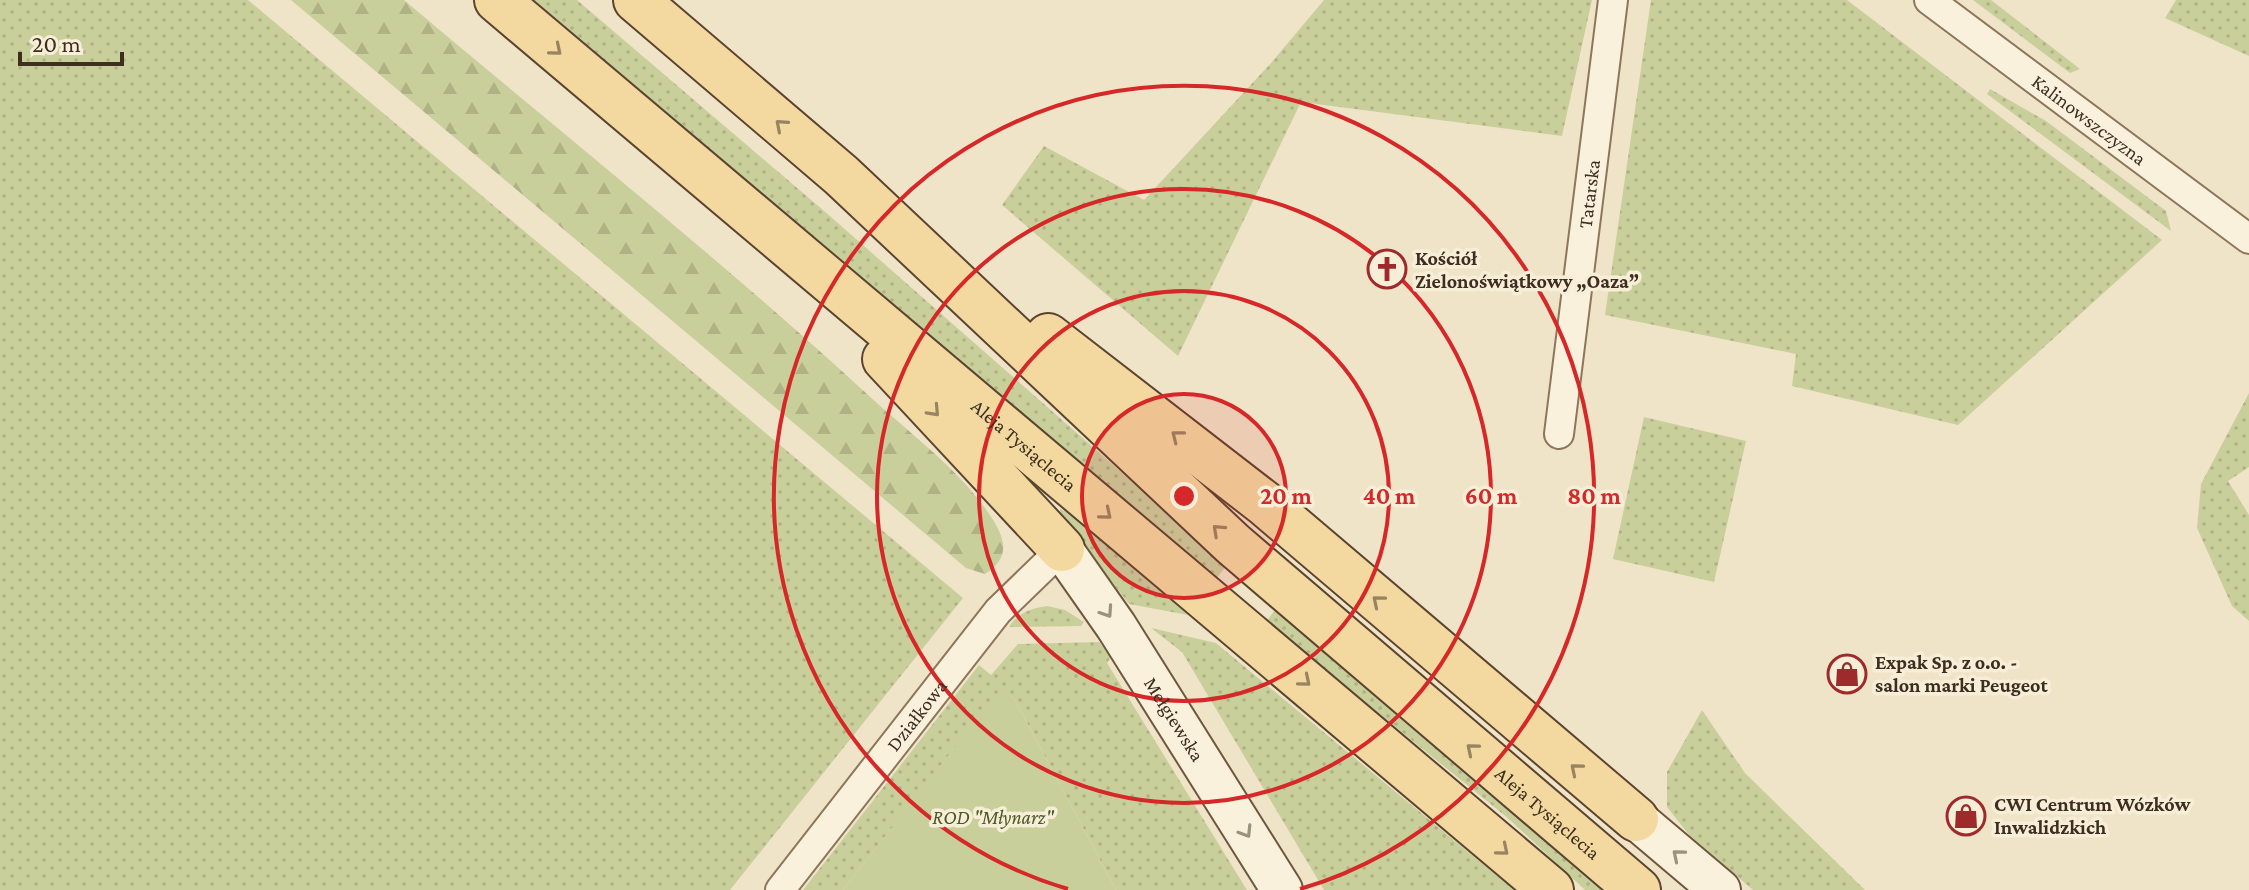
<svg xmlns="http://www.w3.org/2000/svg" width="2249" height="890" font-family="'Crimson Pro',serif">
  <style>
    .grass { fill: url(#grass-dots) }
    .forest { fill: url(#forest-firs) }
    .garden { fill: #c9cf9b }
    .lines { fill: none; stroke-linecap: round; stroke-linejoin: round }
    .minor-casing { stroke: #8d765c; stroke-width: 32 }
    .secondary-casing { stroke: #6f573f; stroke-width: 44 }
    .primary-casing { stroke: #5b4430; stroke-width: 48 }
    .minor { stroke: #faf1dc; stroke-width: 28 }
    .secondary { stroke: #faf1dc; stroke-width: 40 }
    .primary { stroke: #f3d9a0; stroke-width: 44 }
    .oneway { stroke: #988460 }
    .oneway2 { stroke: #9c907e }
    .ring { fill: none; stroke: #d62828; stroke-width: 4 }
    .labels { text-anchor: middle; stroke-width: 7; stroke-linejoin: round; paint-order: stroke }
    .street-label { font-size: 20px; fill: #3d2e20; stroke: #f7eed8 }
    .poi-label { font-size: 20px; font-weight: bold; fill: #3d2e20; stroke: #f7eed8; text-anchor: start }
    .park-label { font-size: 20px; font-style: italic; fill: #4d5a26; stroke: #f7eed8 }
    .centre { fill: #d62828; stroke: #f7eed8; stroke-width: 4 }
    .ring-label { font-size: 24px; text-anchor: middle; font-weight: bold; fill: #d62828; stroke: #f7eed8; stroke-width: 7; stroke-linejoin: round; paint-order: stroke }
  </style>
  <defs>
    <pattern id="grass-dots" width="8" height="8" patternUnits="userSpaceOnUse" patternTransform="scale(2)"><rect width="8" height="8" fill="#c9cf9b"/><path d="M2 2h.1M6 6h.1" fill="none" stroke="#aeb285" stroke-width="1.8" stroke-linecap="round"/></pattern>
    <pattern id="forest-firs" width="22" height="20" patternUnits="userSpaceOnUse" patternTransform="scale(2)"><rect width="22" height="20" fill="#c9cf9b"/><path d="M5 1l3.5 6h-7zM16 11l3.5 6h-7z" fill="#aeb285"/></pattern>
  </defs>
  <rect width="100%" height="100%" fill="#f0e4c8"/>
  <!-- grass -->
  <path class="grass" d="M0,0H248L963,598L730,890H0Z
    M533,0H577L823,210L1227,565L1216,579Z
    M1324,0H1592L1562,136L1301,102L1178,356L1002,205L1044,146L1144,200L1271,63Z
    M1651,0H1847L2162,240L1958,425L1792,386L1796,354L1605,315Z
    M1973,0H1991L2080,69L2070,73Z
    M2176,0H2249V56L2165,18Z
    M1990,89L2046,121L2166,211L2171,231L1987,94Z
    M2249,393V467L2228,481L2249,515V621L2232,606L2197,528L2201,484Z
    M1644,417L1746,441L1714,582L1613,559Z
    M1060,509L1069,513L1188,615L1129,604L1059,514Z
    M1047,606L1065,610L1084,622L1081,626L1009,627C1017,613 1032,608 1047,606Z
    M1277,607L1612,890H1585L1509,819L1266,622Z
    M1151,628L1216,643L1514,890H1324L1182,652Z
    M1099,642L1111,657L1107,663L1247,890H1116L1015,700L1002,688L843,890H803L979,665L991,675L1018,644Z
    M1702,710L1745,773L1865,890H1753L1690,836L1667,807V772Z"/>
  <!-- forest -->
  <path class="forest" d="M291,0H404C559,131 718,257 867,394C910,434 965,473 995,523C1008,546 1006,560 985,574L966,568Z"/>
  <!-- garden -->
  <path class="garden" d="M1002,687L1015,700L1116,890H843Z"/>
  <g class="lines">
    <!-- minor casing -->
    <g class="minor-casing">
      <g id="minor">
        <path id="s1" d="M1929,0L2249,239"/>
        <path id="s2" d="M1559,434L1613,0"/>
        <path id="s3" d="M780,890L998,611L1062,549"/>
      </g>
    </g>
    <!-- secondary casing -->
    <g class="secondary-casing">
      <g id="secondary">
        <path id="s4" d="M1062,549L1116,626L1282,890"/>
        <path d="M1636,819L1720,890"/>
      </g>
    </g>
    <!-- primary casing -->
    <g class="primary-casing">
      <g id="primary">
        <path id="s5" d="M497,0L1551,890"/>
        <path id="s6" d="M636,0L841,175L1233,544L1638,890"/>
        <path d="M1048,336L1264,503L1636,819"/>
        <path d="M885,359L1062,549"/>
      </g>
    </g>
    <!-- minor -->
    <use href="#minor" class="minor"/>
    <!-- secondary -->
    <use href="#secondary" class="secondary"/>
    <!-- primary -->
    <use href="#primary" class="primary"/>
  </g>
  <!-- one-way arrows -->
  <defs><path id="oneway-chevron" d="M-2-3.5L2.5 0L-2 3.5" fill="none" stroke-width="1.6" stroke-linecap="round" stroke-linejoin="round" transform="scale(2)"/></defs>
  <g class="oneway">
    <use href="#oneway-chevron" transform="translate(556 50) rotate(40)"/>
    <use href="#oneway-chevron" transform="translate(781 125) rotate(-139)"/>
    <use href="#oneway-chevron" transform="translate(934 411) rotate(47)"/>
    <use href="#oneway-chevron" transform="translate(1177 436) rotate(-142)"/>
    <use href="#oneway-chevron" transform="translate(1106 514) rotate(40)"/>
    <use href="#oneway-chevron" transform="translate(1218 530) rotate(-137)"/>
    <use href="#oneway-chevron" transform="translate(1378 601) rotate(-140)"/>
    <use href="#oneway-chevron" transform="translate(1305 681) rotate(40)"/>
    <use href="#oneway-chevron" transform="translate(1472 749) rotate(-140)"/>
    <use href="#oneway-chevron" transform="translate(1576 769) rotate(-140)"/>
    <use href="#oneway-chevron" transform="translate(1503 850) rotate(40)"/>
  </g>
  <g class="oneway2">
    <use href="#oneway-chevron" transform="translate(1107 612) rotate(56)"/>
    <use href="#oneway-chevron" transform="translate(1246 832) rotate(58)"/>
    <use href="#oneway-chevron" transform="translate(1678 855) rotate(-140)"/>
  </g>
  <!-- distance rings -->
  <circle cx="1184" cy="496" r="102" fill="#d62828" fill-opacity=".12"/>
  <g class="ring">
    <circle cx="1184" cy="496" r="102"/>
    <circle cx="1184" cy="496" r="205"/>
    <circle cx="1184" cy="496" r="307"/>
    <path d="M1068 889A410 410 0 1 1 1300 889"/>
  </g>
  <!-- icons -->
  <defs>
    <g id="church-ring" transform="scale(2)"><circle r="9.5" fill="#f7eed8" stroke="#9e2a2b" stroke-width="1.5"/><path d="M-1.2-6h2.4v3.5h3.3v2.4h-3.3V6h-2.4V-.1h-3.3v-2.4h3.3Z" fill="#9e2a2b"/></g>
    <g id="shop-ring" transform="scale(2)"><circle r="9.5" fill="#f7eed8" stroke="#9e2a2b" stroke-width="1.5"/><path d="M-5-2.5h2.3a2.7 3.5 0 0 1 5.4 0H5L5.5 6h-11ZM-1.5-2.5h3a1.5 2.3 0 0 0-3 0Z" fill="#9e2a2b"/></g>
  </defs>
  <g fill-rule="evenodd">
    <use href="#church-ring" x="1387" y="269"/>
    <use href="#shop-ring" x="1847" y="674"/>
    <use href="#shop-ring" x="1966" y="816"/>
  </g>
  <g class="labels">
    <!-- street labels -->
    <g class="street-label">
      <text dy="7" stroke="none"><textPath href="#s1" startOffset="200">Kalinowszczyzna</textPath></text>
      <text dy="7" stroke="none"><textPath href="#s2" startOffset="242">Tatarska</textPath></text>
      <text dy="7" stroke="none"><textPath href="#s5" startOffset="690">Aleja Tysiąclecia</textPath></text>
      <text dy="7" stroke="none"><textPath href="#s3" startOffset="222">Działkowa</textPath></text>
      <text dy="7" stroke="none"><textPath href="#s4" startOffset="204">Mełgiewska</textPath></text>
      <text dy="7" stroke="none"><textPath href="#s6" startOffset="1222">Aleja Tysiąclecia</textPath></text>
    </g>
    <!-- poi labels -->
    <g class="poi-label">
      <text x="1415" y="265">Kościół<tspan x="1415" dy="23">Zielonoświątkowy „Oaza”</tspan></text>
      <text x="1875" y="669">Expak Sp. z o.o. -<tspan x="1875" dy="23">salon marki Peugeot</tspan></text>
      <text x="1994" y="811">CWI Centrum Wózków<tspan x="1994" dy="23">Inwalidzkich</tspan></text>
    </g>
    <!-- park labels -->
    <g class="park-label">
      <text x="993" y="824">ROD "Młynarz"</text>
    </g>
  </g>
  <circle cx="1184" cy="496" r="12" class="centre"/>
  <g class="ring-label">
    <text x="1286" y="504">20 m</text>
    <text x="1389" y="504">40 m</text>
    <text x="1491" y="504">60 m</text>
    <text x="1594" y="504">80 m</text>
  </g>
  <!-- scale -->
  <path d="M20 52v12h102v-12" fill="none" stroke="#3d2e20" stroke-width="4"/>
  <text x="32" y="52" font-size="24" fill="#3d2e20" stroke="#f7eed8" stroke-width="6" paint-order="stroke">20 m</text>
</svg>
